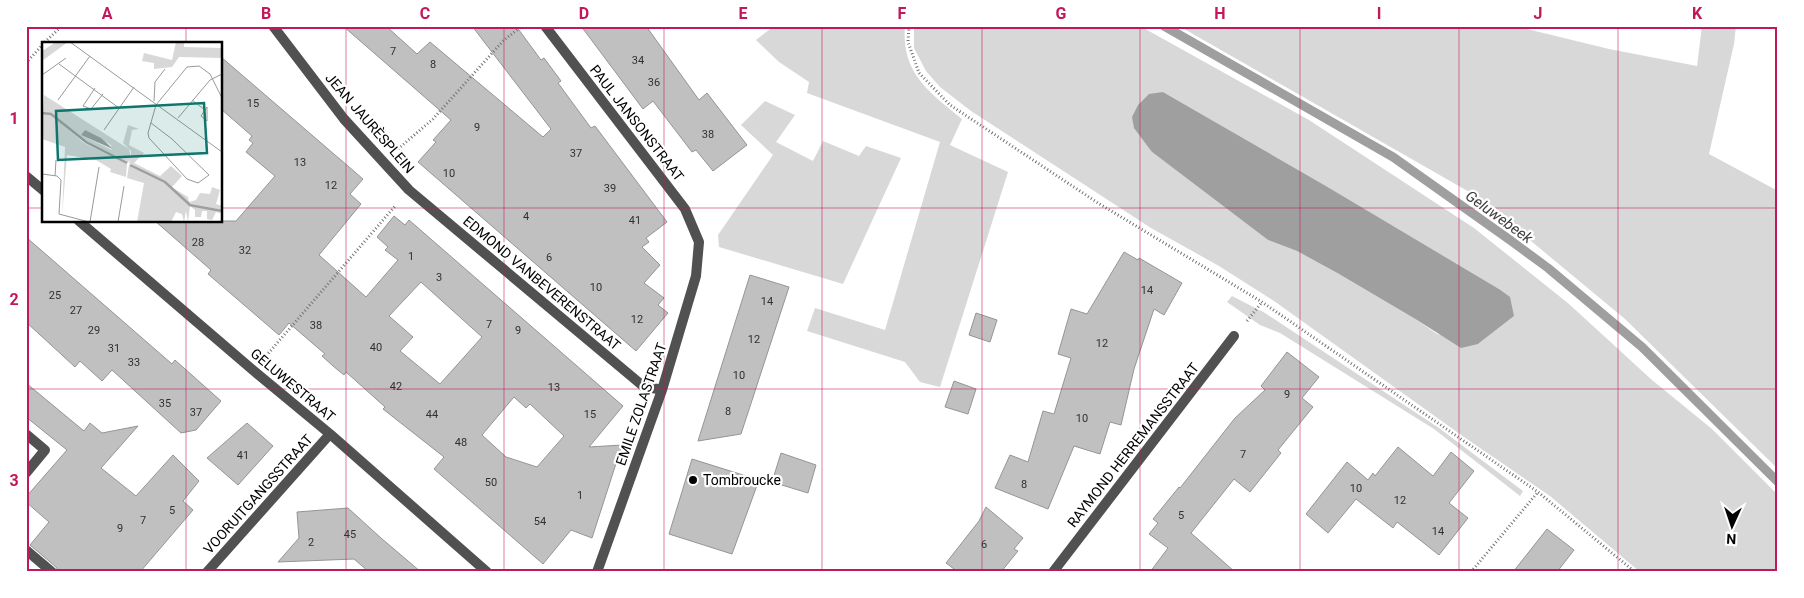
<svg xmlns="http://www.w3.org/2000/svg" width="1804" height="598" font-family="Roboto,sans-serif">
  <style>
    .green { fill: #d8d8d8; fill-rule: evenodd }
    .water { fill: #9f9f9f }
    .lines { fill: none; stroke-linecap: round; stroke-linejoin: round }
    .stream { stroke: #9f9f9f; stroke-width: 9 }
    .building { fill: #c0c0c0; stroke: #959595; fill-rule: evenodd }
    .path { stroke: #737373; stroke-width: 3; stroke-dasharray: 1 2.5; stroke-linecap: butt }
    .service { stroke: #515151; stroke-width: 10 }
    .minor { stroke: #515151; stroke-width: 10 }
    .grid { fill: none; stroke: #c2185b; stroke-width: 1; stroke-opacity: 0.55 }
    .poi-dot { fill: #000; stroke: #fff; stroke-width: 2 }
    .labels { text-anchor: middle; stroke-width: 4.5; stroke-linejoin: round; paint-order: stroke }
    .number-label { font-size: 11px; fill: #303030 }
    .street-label { font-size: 14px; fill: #000; stroke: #fff }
    .poi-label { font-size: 14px; fill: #000; stroke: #fff; text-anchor: start }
    .water-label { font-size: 15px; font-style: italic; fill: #404040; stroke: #fff }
    .inset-river { fill: none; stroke: #9f9f9f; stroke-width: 2.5 }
    .inset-road { fill: none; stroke: #999; stroke-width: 1 }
    .view { fill: #0f766e; fill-opacity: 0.15; stroke: #0f766e; stroke-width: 2.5 }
    .inset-edge { fill: none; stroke: #000; stroke-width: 2.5 }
    .neatline { fill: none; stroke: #c2185b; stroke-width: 2 }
    .grid-label { font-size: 16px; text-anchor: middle; font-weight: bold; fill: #c2185b }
  </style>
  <rect width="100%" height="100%" fill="#fff"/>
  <!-- green -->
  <path class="green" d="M774,26H905C901,73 929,92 962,119L950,145L1008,172L940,387L920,382L905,362L807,331L815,308L885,330L940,142L807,93L809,82L779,62L756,40Z
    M914,26H1140L1309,120L1474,228L1569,304L1652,380L1712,429L1778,495V572H1640L1550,496L1464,437L1274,301L1219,266L1151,228L971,111L940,87L926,71L914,48ZM1163,92L1326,186L1499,289L1514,316L1478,344L1437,334L1417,320L1339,274L1297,251L1268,240L1152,152Z
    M1179,26H1515L1609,49L1697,66L1702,26H1736L1734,44L1709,154L1778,191V469L1625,319L1478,197Z
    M765,101L795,115L776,142L813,161L823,141L859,156L866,146L901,158L843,284L719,247L718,235L773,155L741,125Z
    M1232,296L1265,313L1439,428L1523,491L1520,496L1434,429L1280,333L1260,325L1227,302Z"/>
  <!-- water -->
  <path class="water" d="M1163,92L1326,186L1499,289L1510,297L1514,316L1478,344L1461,348L1417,320L1339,274L1297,251L1268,240L1152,152L1134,128L1132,117L1138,105L1149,94Z"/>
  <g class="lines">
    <!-- stream -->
    <path class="stream" d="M1164,26L1393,157L1510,240L1548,268L1642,347L1778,482"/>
  </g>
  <!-- building -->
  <path class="building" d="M343,26H386L417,54L430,42L543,137L551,129L472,26H516L541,60L544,58L561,81L558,83L591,128L595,126L667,222L646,238L649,242L642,247L660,265L644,283L664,298L658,305L668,313L636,351L418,162L436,142L433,140L451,120Z
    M581,26H646L699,100L707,93L747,145L713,171L696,150L692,152L653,101L643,109Z
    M221,57L363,179L350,194L361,204L319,255L366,297L398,260L385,250L388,247L377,237L394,216L405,225L409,220L623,406L589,447L622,445L592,538L571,530L543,564L434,469L444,457L383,409L385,407L346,372L344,375L333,366L322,356L325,354L289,323L279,335L208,274L211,270L155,221H236L275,176L246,152L253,143L249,140L252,136L221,109ZM421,282L482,337L440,384L400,351L413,337L389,316ZM514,397L526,408L530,404L564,436L537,467L506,457L482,435Z
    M26,237L172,364L175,360L221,401L196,430L181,433L112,370L102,381L80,361L75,367L26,322Z
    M1124,252L1138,260L1139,258L1182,283L1164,315L1154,309L1134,369L1121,425L1110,422L1100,454L1074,446L1048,509L995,488L1010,455L1028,462L1043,411L1054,414L1071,358L1058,354L1071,309L1087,314Z
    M750,275L789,287L741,434L698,441Z
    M976,313L997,320L990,342L969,335Z
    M1287,352L1319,377L1302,398L1313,407L1278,450L1281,453L1250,492L1234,479L1191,533L1235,572H1150L1168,548L1149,534L1158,523L1153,519L1179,487L1180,488L1235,418L1265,390L1261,386Z
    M954,381L976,389L968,414L945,407Z
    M26,383L84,431L90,423L102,433L138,426L101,468L136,496L173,455L199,481L183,501L193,510L140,572H59L56,567L30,545L49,522L26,502V497L67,450L26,417Z
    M247,423L273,446L238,485L207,458Z
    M1398,447L1433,476L1451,452L1474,471L1449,503L1468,518L1439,555L1397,522L1393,528L1356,499L1328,533L1306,514L1347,462L1368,480L1373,473L1375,476Z
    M781,453L816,465L808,493L772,482Z
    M692,459L759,480L732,554L669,534Z
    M986,507L1023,538L1014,549L1018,551L1001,572H958L946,563L979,521Z
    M348,508L381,538L421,572H369L354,559L278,562L299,538L297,512Z
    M1547,529L1574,550L1557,572H1513Z"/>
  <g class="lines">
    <!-- path -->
    <path class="path" d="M909,26L908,42L919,73L950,105L1098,203L1262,302L1538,492L1635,572
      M26,63L47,40L62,26
      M398,149L433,119L503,41L522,26
      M1247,321L1262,302
      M266,356L396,205
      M1471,572L1538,492"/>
    <!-- service -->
    <path class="service" d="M26,434L45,450L26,473
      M26,550L52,572"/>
    <!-- minor -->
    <path class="minor" d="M273,26L344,119L409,190L643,386L662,390
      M545,26L685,209L699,242L696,276L662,390L597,572
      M26,176L44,191
      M79,221L254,371L330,434L487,572
      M207,572L330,434
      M1053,572L1234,336"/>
  </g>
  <!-- grid -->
  <path class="grid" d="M186,26V44M346,26V572M504,26V572M664,26V572M822,26V572M982,26V572M1140,26V572M1300,26V572M1459,26V572M1618,26V572M26,208H44M221,208H1778M186,221V572M26,389H1778"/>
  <!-- markers -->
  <circle class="poi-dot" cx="693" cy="480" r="5"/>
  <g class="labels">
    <!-- number labels -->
    <g class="number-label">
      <text x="393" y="55">7</text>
      <text x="638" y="64">34</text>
      <text x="433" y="68">8</text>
      <text x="654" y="86">36</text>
      <text x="253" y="107">15</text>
      <text x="477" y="131">9</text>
      <text x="708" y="138">38</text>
      <text x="576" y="157">37</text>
      <text x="300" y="166">13</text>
      <text x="449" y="177">10</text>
      <text x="331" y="189">12</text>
      <text x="610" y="192">39</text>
      <text x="526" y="220">4</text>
      <text x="635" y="224">41</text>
      <text x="198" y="246">28</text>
      <text x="245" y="254">32</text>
      <text x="411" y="260">1</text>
      <text x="549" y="261">6</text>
      <text x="439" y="281">3</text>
      <text x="596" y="291">10</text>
      <text x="1147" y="294">14</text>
      <text x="55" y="299">25</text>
      <text x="767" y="305">14</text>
      <text x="76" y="314">27</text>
      <text x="637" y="323">12</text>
      <text x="489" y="328">7</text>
      <text x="316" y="329">38</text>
      <text x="94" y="334">29</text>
      <text x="518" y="334">9</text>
      <text x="754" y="343">12</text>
      <text x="1102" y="347">12</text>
      <text x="376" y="351">40</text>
      <text x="114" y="352">31</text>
      <text x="134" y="366">33</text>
      <text x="739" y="379">10</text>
      <text x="396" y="390">42</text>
      <text x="554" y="391">13</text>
      <text x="1287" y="398">9</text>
      <text x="165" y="407">35</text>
      <text x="728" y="415">8</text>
      <text x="196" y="416">37</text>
      <text x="432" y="418">44</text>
      <text x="590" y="418">15</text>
      <text x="1082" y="422">10</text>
      <text x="461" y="446">48</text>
      <text x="1243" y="458">7</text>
      <text x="243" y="459">41</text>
      <text x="491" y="486">50</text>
      <text x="1024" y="488">8</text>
      <text x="1356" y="492">10</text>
      <text x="580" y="499">1</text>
      <text x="1400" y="504">12</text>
      <text x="172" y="514">5</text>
      <text x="1181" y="519">5</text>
      <text x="143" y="524">7</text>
      <text x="540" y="525">54</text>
      <text x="120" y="532">9</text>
      <text x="1438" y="535">14</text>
      <text x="350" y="538">45</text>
      <text x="311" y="546">2</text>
      <text x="984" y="548">6</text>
    </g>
    <!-- street labels -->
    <g class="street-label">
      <text transform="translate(370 123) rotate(49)" y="5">JEAN JAURÈSPLEIN</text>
      <text transform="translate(637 123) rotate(52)" y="5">PAUL JANSONSTRAAT</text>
      <text transform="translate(542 283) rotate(40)" y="5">EDMOND VANBEVERENSTRAAT</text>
      <text transform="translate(293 385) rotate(40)" y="5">GELUWESTRAAT</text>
      <text transform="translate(641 404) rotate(-71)" y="5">EMILE ZOLASTRAAT</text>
      <text transform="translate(1133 445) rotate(-52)" y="5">RAYMOND HERREMANSSTRAAT</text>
      <text transform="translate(258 494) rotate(-48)" y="5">VOORUITGANGSSTRAAT</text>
    </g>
    <!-- poi labels -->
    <g class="poi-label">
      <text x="703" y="485">Tombroucke</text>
    </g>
    <!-- water labels -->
    <g class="water-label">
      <text transform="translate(1499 217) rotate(36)" y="5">Geluwebeek</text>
    </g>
  </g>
  <!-- overview -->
  <g transform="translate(42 42)">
    <rect width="180" height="180" fill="#fff"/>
    <path d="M14,0H26L0,19V9ZM134,0H142V5L180,6V16L137,15L130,25L112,27V21L100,19L102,11L130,18ZM2,53L87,107L89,115V109L81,101L86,83L97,87L90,88L87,103L102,111L92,121L118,134L129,124L140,134L130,145L87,121L88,118L85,121L43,98L7,71L42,101L85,122L84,135L68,130L69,127L54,118L25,113L20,174L23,105L0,97ZM43,88L69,103L70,108L39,93ZM87,123L124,141L147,163L173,167L180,172L174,170L170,178L165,177V169H160L159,175H153V168L148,164L146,180L144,169L142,180L140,172L134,170L129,180H95L102,141L85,136ZM170,145L178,148L174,162L180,164V168L146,161L131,146L146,155L147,160L154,158L158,151L168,152Z" fill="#d8d8d8" fill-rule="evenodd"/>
    <path d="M43,88L59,96L71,107L39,93Z" fill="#9f9f9f"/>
    <path class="inset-river" d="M0,71L9,72L44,100L85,121M88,123L123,140L148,163L180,169"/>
    <path class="inset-road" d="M28,0L180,110M17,22L77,66M0,33L24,16M53,46L41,64L49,67L61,52M16,58L48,14M150,58L163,68M112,59L113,40L123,27M165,65V79L159,74ZM136,76L168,38L180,32M109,81L130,97L167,133M62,88L92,45M0,132L15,134L19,138L17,172L47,180M167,133L156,141L145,137L107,96L106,91L114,63L145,25L157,24L168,32L180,56M13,134L14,118M48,180L57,125M76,180L82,144"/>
    <path class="view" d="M162,61L165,111L16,118L14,69Z"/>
    <rect width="180" height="180" class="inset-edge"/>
  </g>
  <!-- border -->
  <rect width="1804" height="598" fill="none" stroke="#ffffff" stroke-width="55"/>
  <!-- north arrow -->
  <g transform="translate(1732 526) rotate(183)" stroke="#ffffff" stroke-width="4" paint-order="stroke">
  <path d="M0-4L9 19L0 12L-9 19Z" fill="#000000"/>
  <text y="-8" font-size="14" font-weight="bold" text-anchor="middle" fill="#000000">N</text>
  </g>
  <rect x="28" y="28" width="1748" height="542" class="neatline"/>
  <g class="grid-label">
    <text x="107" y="19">A</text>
    <text x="266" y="19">B</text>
    <text x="425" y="19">C</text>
    <text x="584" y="19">D</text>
    <text x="743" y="19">E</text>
    <text x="902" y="19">F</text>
    <text x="1061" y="19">G</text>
    <text x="1220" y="19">H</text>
    <text x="1379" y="19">I</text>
    <text x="1538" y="19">J</text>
    <text x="1697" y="19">K</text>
    <text x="14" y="124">1</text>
    <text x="14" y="305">2</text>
    <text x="14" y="486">3</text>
  </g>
</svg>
